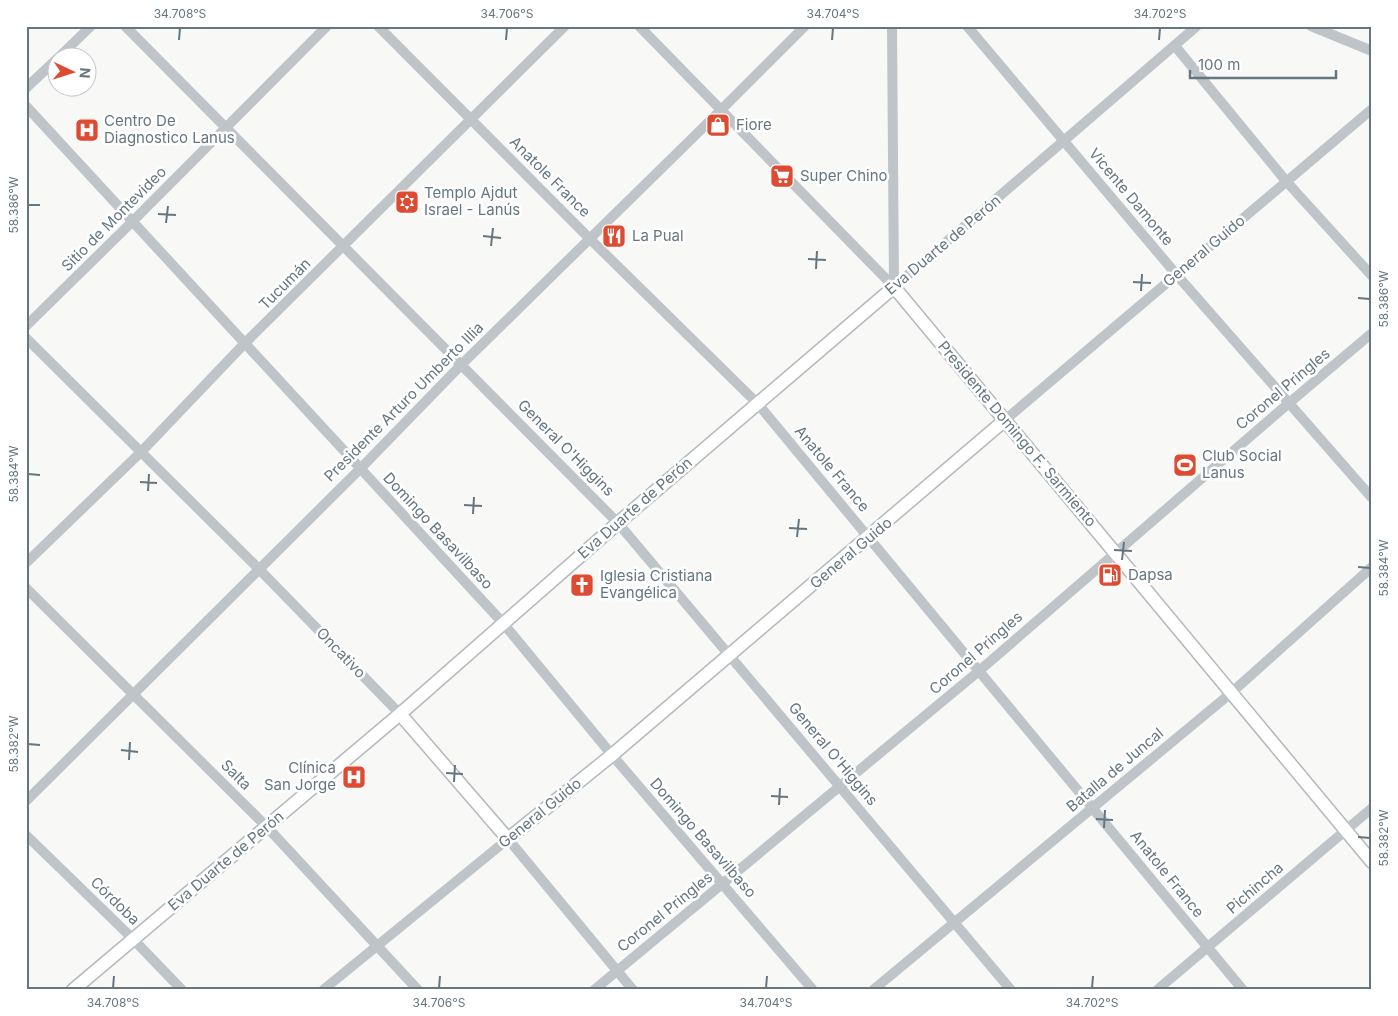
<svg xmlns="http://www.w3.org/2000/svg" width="1398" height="1016" font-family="Inter,sans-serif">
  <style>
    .green { fill: #d9ddd5 }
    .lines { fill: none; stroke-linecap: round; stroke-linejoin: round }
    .major-casing { stroke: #b3b9bc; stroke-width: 15 }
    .minor { stroke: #bfc4c8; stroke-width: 10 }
    .major { stroke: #fff; stroke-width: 12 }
    .ticks { fill: none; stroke: #657680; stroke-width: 2 }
    .labels { text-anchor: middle; stroke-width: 5; stroke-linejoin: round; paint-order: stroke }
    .poi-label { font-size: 15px; fill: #657680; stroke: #fff; text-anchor: start }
    .street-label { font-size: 15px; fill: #657680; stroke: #fff }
    .neatline { fill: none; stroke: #657680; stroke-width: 2 }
    .ticks-label { font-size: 12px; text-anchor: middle; fill: #657680 }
  </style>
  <rect width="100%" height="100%" fill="#f8f8f6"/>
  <!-- green -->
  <path class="green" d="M1189,453L1197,462L1181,476L1173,467Z"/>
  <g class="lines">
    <!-- major casing -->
    <g class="major-casing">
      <path id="major" d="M400,714L508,839L612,755L1005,420
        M73,990L400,714L618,523L894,287L1372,862"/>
    </g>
    <!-- minor -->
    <path class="minor" d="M125,26L618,523L1011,990
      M378,26L590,239L758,404L1243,990
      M639,26L894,287
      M892,26L894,287
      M967,26L1176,274L1372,498
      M1311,26L1372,51
      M1175,46L1286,181L1372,276
      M58,58L91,26
      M26,88L58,58
      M26,106L503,623L612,755L813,990
      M894,287L1197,26
      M26,326L133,221L327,26
      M26,338L259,569L400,714
      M1005,420L1372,109
      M26,563L141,452L245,343L565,26
      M26,588L267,827L418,990
      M26,801L360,469L462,364L721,110L805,26
      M26,835L133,939L182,990
      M323,990L508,839L633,990
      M594,990L979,671L1289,403L1372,333
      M873,990L1231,693L1372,567
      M1157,990L1372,808"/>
    <!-- major -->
    <use href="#major" class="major"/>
  </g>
  <!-- ticks -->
  <path class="ticks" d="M179,40L180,28M506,40L507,28M832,40L833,28M1159,40L1160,28M28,205H40M158,214L176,215M166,223L168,206M483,236L501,238M491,246L493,228M808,259L826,260M816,269L817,251M1133,282L1151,283M1141,291L1142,274M1358,298L1370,299M28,474L40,475M140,482L157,483M148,491L149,474M464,505L482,506M473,514L474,497M789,528L807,529M797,537L799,519M1114,550L1132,551M1122,560L1124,542M1358,567L1370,568M28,744L40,745M121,750L138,752M129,760L130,742M446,773L463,774M454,782L455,765M771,796L788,797M779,805L780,788M1096,819L1113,820M1104,828L1105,810M1358,837L1370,838M113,988L114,976M439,988L440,976M766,988L767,976M1092,988L1093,976"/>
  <!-- icons -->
  <defs>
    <g id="shop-square" transform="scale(1.25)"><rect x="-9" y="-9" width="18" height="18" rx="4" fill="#dc4b32" stroke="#fff"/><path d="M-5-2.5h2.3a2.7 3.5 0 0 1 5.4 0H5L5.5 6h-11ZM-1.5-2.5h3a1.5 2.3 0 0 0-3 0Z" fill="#fff"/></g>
    <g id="hospital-square" transform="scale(1.25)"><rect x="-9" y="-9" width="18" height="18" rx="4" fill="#dc4b32" stroke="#fff"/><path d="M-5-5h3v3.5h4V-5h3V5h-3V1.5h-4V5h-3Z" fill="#fff"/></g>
    <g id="supermarket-square" transform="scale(1.25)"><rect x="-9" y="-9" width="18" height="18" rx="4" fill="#dc4b32" stroke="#fff"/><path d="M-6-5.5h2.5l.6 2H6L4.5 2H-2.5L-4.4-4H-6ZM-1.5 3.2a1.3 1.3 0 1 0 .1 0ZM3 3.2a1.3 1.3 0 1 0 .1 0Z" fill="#fff"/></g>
    <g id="synagogue-square" transform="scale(1.25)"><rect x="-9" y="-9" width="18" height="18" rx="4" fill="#dc4b32" stroke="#fff"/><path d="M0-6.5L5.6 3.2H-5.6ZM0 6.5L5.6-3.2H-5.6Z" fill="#fff"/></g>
    <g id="restaurant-square" transform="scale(1.25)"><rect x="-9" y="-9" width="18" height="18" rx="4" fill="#dc4b32" stroke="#fff"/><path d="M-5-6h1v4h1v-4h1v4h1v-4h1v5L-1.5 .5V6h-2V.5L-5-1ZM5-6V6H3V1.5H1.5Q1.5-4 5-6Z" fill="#fff"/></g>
    <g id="stadium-square" transform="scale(1.25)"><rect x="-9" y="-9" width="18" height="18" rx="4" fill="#dc4b32" stroke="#fff"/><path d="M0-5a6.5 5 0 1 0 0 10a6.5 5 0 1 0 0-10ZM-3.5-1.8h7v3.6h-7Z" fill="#fff"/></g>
    <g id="fuel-square" transform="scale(1.25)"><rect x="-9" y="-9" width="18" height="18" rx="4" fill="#dc4b32" stroke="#fff"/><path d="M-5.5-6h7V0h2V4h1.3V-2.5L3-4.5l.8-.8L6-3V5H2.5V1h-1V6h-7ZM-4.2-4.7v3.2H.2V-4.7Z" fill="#fff"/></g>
    <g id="church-square" transform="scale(1.25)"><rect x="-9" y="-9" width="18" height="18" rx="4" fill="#dc4b32" stroke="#fff"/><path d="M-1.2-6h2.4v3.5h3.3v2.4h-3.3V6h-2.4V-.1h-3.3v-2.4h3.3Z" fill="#fff"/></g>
  </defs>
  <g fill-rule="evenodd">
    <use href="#shop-square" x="718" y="125"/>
    <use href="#hospital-square" x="87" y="130"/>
    <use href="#supermarket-square" x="782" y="176"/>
    <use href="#synagogue-square" x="407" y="202"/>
    <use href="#restaurant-square" x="614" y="236"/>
    <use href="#stadium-square" x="1185" y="465"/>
    <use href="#fuel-square" x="1110" y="575"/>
    <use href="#church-square" x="582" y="585"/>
    <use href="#hospital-square" x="354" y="777"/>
  </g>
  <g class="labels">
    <!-- poi labels -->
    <g class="poi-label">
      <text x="104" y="126">Centro De<tspan x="104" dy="17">Diagnostico Lanus</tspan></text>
      <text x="736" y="130">Fiore</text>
      <text x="800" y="181">Super Chino</text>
      <text x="424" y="198">Templo Ajdut<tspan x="424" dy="17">Israel - Lanús</tspan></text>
      <text x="632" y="241">La Pual</text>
      <text x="1202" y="461">Club Social<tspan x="1202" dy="17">Lanus</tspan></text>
      <text x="1128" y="580">Dapsa</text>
      <text x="600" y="581">Iglesia Cristiana<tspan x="600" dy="17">Evangélica</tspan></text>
      <text x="336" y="773" text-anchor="end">Clínica<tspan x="336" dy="17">San Jorge</tspan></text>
    </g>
    <!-- street labels -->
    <g class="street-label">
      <text transform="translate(550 177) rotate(45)" y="5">Anatole France</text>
      <text transform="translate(1131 197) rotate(50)" y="5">Vicente Damonte</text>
      <text transform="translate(114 219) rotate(-45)" y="5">Sitio de Montevideo</text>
      <text transform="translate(943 245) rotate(-40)" y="5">Eva Duarte de Perón</text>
      <text transform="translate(1204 251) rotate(-40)" y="5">General Guido</text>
      <text transform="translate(285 284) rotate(-45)" y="5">Tucumán</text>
      <text transform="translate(1283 389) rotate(-40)" y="5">Coronel Pringles</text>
      <text transform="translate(404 402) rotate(-45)" y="5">Presidente Arturo Umberto Illia</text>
      <text transform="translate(1017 434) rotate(50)" y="5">Presidente Domingo F. Sarmiento</text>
      <text transform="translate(566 448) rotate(45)" y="5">General O'Higgins</text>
      <text transform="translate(832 469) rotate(50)" y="5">Anatole France</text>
      <text transform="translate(635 508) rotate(-41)" y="5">Eva Duarte de Perón</text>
      <text transform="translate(438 531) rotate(47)" y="5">Domingo Basavilbaso</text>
      <text transform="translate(851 553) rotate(-40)" y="5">General Guido</text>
      <text transform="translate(341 653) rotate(46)" y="5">Oncativo</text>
      <text transform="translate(976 653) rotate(-41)" y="5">Coronel Pringles</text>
      <text transform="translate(833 754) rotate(50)" y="5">General O'Higgins</text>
      <text transform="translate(1115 770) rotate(-40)" y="5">Batalla de Juncal</text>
      <text transform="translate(236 775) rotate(45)" y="5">Salta</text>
      <text transform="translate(540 813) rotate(-39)" y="5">General Guido</text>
      <text transform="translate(703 838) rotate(49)" y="5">Domingo Basavilbaso</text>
      <text transform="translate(226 861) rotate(-40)" y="5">Eva Duarte de Perón</text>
      <text transform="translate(1167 874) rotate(51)" y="5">Anatole France</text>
      <text transform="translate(1255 888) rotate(-41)" y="5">Pichincha</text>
      <text transform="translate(115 901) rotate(44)" y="5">Córdoba</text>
      <text transform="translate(665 912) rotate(-39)" y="5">Coronel Pringles</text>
    </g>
  </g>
  <!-- border -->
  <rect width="1398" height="1016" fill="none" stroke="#ffffff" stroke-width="55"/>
  <!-- north arrow -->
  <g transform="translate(72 72) rotate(94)"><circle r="24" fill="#ffffff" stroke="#c1c8cc"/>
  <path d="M0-4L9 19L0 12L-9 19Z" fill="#dc4b32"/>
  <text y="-8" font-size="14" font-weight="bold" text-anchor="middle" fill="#657680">N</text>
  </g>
  <!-- scale -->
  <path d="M1190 70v8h146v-8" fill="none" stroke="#657680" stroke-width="2.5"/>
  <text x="1198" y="70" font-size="15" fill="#657680" stroke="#ffffff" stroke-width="4" paint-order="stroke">100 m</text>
  <rect x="28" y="28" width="1342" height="960" class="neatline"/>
  <g class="ticks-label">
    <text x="180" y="18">34.708°S</text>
    <text x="507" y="18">34.706°S</text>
    <text x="833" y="18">34.704°S</text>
    <text x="1160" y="18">34.702°S</text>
    <text transform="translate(14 205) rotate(-90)" y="4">58.386°W</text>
    <text transform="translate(1384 299) rotate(-90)" y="4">58.386°W</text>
    <text transform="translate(14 474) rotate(-90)" y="4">58.384°W</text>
    <text transform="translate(1384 568) rotate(-90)" y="4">58.384°W</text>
    <text transform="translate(14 744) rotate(-90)" y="4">58.382°W</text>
    <text transform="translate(1384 838) rotate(-90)" y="4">58.382°W</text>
    <text x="113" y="1007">34.708°S</text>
    <text x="439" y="1007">34.706°S</text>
    <text x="766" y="1007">34.704°S</text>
    <text x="1092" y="1007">34.702°S</text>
  </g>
</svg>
